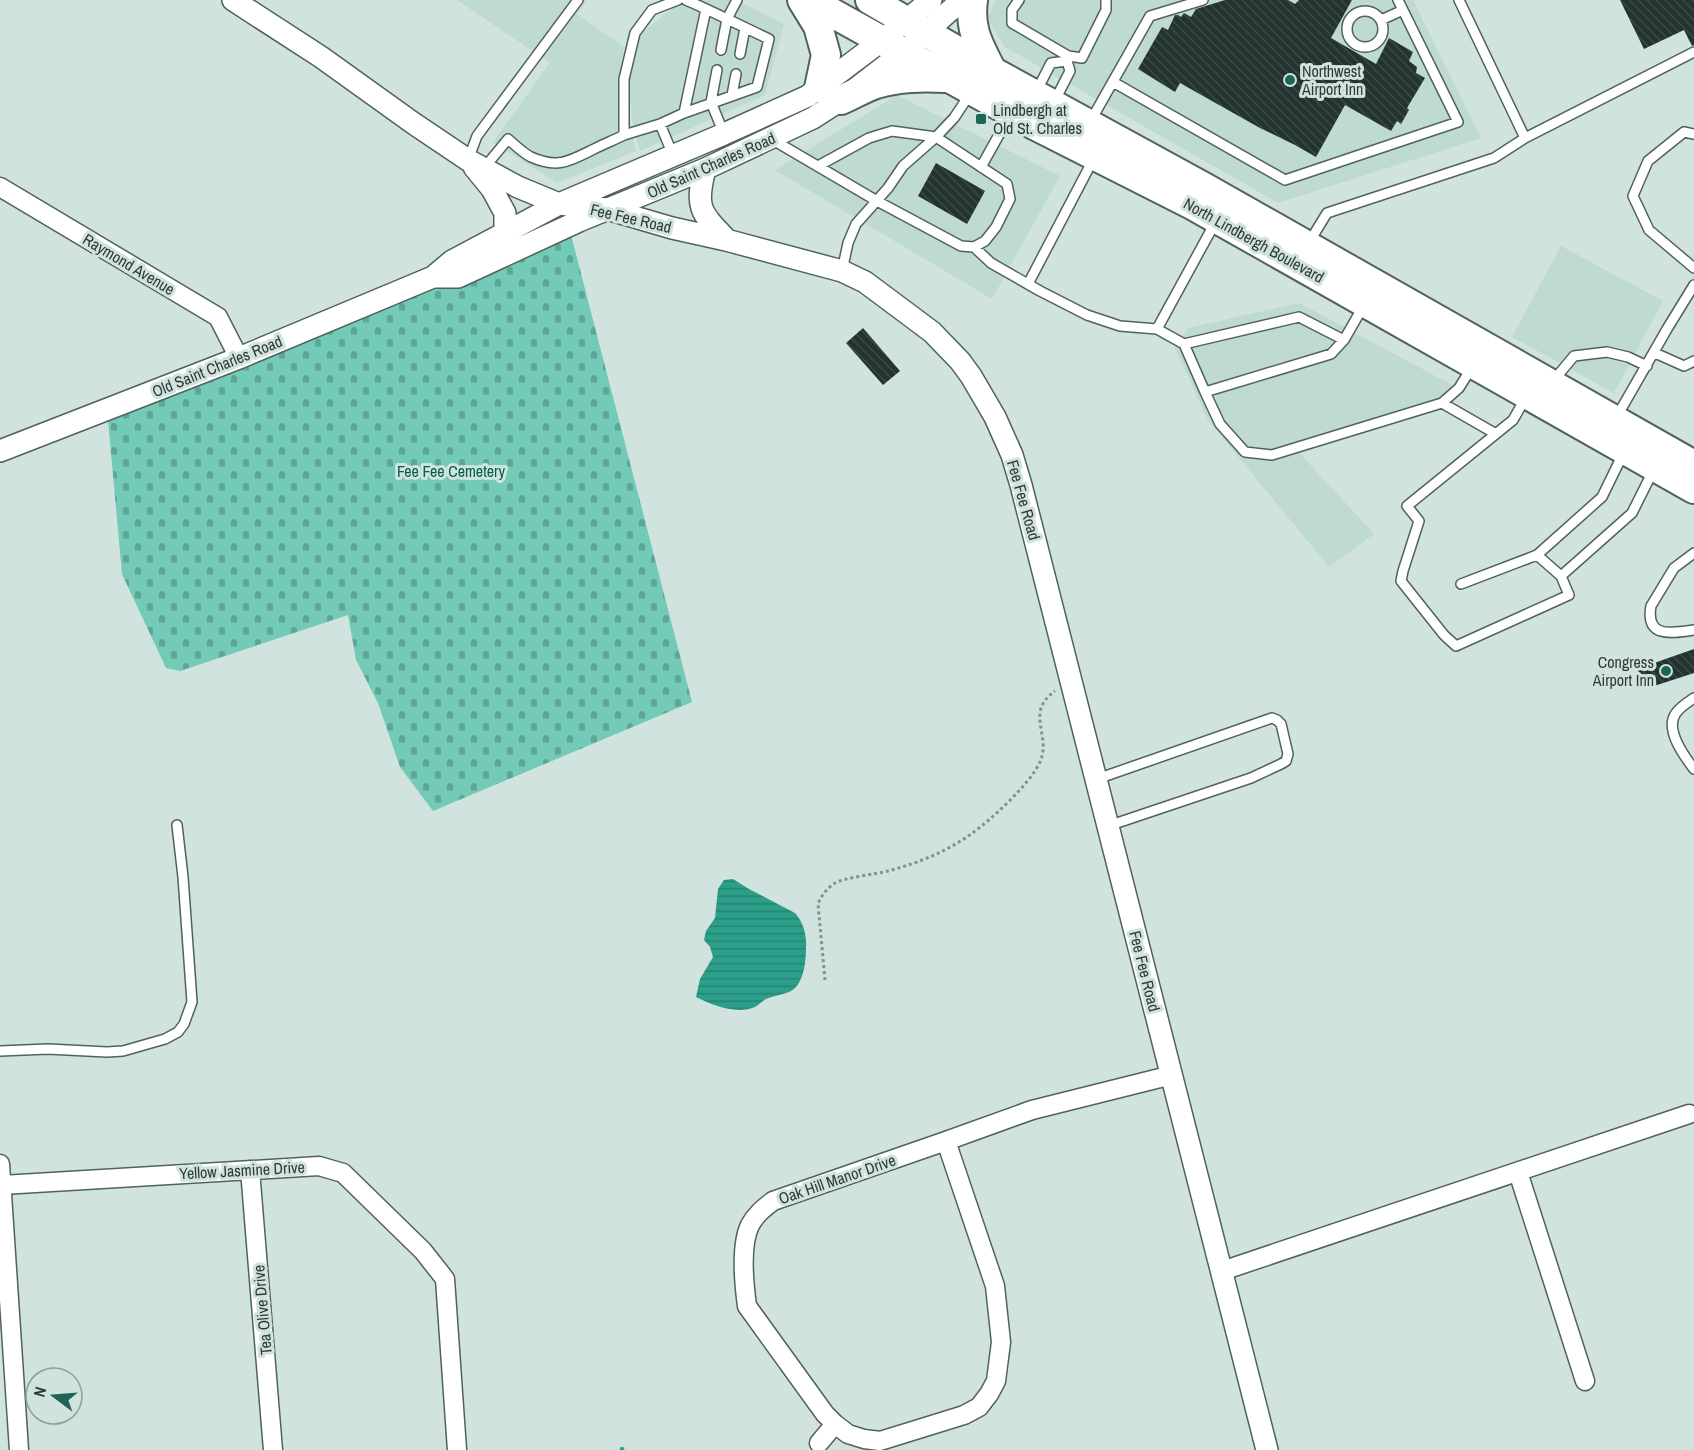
<svg xmlns="http://www.w3.org/2000/svg" width="1694" height="1450" font-family="'Archivo Narrow',sans-serif">
  <style>
    .built { fill: #bedad3 }
    .cemetery { fill: url(#cemetery-stones) }
    .water { fill: url(#water-rules) }
    .lines { fill: none; stroke-linecap: round; stroke-linejoin: round }
    .stream { stroke: #2c9f8b; stroke-width: 4.5 }
    .building { fill: url(#building-back-hatch) }
    .service-casing { stroke: #51625e; stroke-width: 12 }
    .minor-casing { stroke: #51625e; stroke-width: 21 }
    .tertiary-casing { stroke: #51625e; stroke-width: 24 }
    .trunk-casing { stroke: #51625e; stroke-width: 32 }
    .path { stroke: #84928e; stroke-width: 3; stroke-dasharray: 3 3; stroke-linecap: butt }
    .service { stroke: #fff; stroke-width: 9 }
    .minor { stroke: #fff; stroke-width: 18 }
    .tertiary { stroke: #fff; stroke-width: 21 }
    .trunk { stroke: #fff; stroke-width: 28 }
    .poi-dot { fill: #1e6558; stroke: #d0e3de; stroke-width: 2 }
    .labels { text-anchor: middle; stroke-width: 6; stroke-linejoin: round; paint-order: stroke }
    .poi-label { font-size: 16px; fill: #313937; stroke: #d0e3de; text-anchor: start }
    .street-label { font-size: 16px; fill: #313937; stroke: #d0e3de }
    .park-label { font-size: 16px; fill: #005f51; stroke: #d0e3de }
  </style>
  <defs>
    <pattern id="cemetery-stones" width="16" height="16" patternUnits="userSpaceOnUse" patternTransform="scale(1.5)"><rect width="16" height="16" fill="#73cab7"/><path d="M2 7V4a2 2 0 0 1 4 0v3zM10 15v-3a2 2 0 0 1 4 0v3z" fill="#5fa596"/></pattern>
    <pattern id="water-rules" width="6" height="5" patternUnits="userSpaceOnUse" patternTransform="scale(1.5)"><rect width="6" height="5" fill="#2c9f8b"/><path d="M0 2.5h6" fill="none" stroke="#268372"/></pattern>
    <pattern id="building-back-hatch" width="6" height="6" patternUnits="userSpaceOnUse" patternTransform="scale(1.5)"><rect width="6" height="6" fill="#23332f"/><path d="M-1 5l2 2M0 0l6 6M5-1l2 2" fill="none" stroke="#3b4945"/></pattern>
  </defs>
  <rect width="100%" height="100%" fill="#d0e3de"/>
  <!-- built -->
  <path class="built" d="M457,0H587L577,14L624,47L617,82L636,151L557,183L493,142L550,63Z
    M683,0H737L784,24L765,95L640,151L632,120L629,78L638,36Z
    M995,0H1413L1481,138L1278,203L1005,47L988,20Z
    M897,95L1060,176L992,299L775,170Z
    M1561,246L1663,301L1614,393L1512,337Z
    M1299,303L1454,386L1440,399L1292,445L1374,534L1329,567L1208,420L1175,348L1188,328Z"/>
  <!-- cemetery -->
  <path class="cemetery" d="M570,231L692,702L433,811L400,767L378,703L356,660L348,615L180,671L166,668L122,574L108,420Z"/>
  <!-- water -->
  <path class="water" d="M733,879L749,889L795,913C803,922 807,935 806,947C806,961 804,986 789,992C781,995 773,996 766,999C762,1001 759,1005 755,1007C737,1015 712,1005 696,997L700,979L713,957L710,947L704,940L706,931L715,918L718,889L724,880Z"/>
  <g class="lines">
    <!-- stream -->
    <path class="stream" d="M622,1449V1450"/>
  </g>
  <!-- building -->
  <path class="building" d="M1225,0H1288L1295,4L1299,0H1352L1331,38L1376,64L1389,38L1413,52L1409,61L1417,67L1416,73L1425,78L1407,108L1409,110L1401,124L1397,121L1391,131L1345,105L1316,157L1295,145L1260,128L1180,83L1175,92L1138,69L1162,27L1168,30L1175,15H1178L1181,17L1184,13L1191,17L1196,9Z
    M1620,0H1694V45L1692,46L1684,30L1644,49Z
    M936,163L985,191L967,224L918,196Z
    M863,328L900,371L883,385L846,343Z
    M1694,649V673L1648,688L1637,669Z"/>
  <g class="lines">
    <!-- service casing -->
    <g class="service-casing">
      <path id="service" d="M686,0C714,12 741,26 769,39L757,87L684,113L706,9
        M1019,0L1012,10V23L1068,56L1082,58L1106,10V0
        M1347 29a18 18 0 1 1 36 0a18 18 0 1 1-36 0Z
        M1381,20L1403,10
        M721,50L727,19L737,0
        M740,54L745,28
        M717,70L711,102L724,134
        M1113,82L1285,180L1458,122L1398,0
        M1036,92L1051,63L1067,61
        M732,95L736,74
        M1054,102L1070,71L1067,61L1068,56
        M1090,122L1150,16L1203,0
        M660,124L684,113
        M1694,134L1684,132L1648,161L1633,196L1649,230L1694,268
        M1525,138L1694,52
        M773,140L877,201L961,246L974,247L985,241L996,227L1010,199L1007,184L936,137L892,131L869,138L818,166
        M673,155L660,124L624,135V79L635,33L652,10L678,0
        M468,160L477,136L578,0
        M981,167L1010,115
        M484,168L508,139C515,145 523,153 531,157C558,169 570,161 594,149C604,144 614,140 624,135
        M1308,244L1327,213L1494,158L1525,138L1459,0
        M974,247L991,263L1040,291L1087,315L1120,326L1157,329L1184,344
        M842,271L848,243L856,224L888,188L903,166L936,137L954,118L970,94
        M1028,284L1094,158
        M1364,305L1344,340L1331,354L1205,392L1220,424L1245,452L1272,455L1442,403L1459,388L1472,367
        M1157,329L1216,221
        M1655,353L1684,366L1694,361
        M1553,381L1574,356L1607,352L1628,357L1647,366
        M1205,392L1184,344L1299,317L1344,340
        M1525,399L1513,420L1407,506L1419,521L1403,571L1401,581L1444,635L1456,646L1569,595L1561,576L1632,513L1654,469
        M1442,403L1496,434
        M1616,418L1667,329L1694,285
        M1694,553L1674,568L1651,606C1645,639 1673,633 1694,630
        M1537,555L1561,576
        M1461,584L1537,555L1602,497L1623,454
        M1694,698C1688,702 1680,707 1676,713C1664,729 1684,756 1694,769
        M1097,779L1272,718L1277,720L1281,724L1288,754L1286,761L1281,764L1251,778L1108,826
        M0,1051L48,1049L107,1052L123,1051L165,1039L178,1032L184,1024L192,1002L183,877L177,825"/>
    </g>
    <!-- minor casing -->
    <g class="minor-casing">
      <path id="minor" d="M0,187L218,317L239,358
        M946,1141L995,1286L1001,1342L996,1381L989,1394L979,1407L964,1415L880,1441L864,1439L848,1434L835,1424L825,1414L747,1306C744,1284 740,1246 750,1225C756,1214 764,1208 773,1201Z
        M946,1141L1032,1110L1172,1075
        M0,1164L19,1450
        M250,1170L273,1450
        M1518,1172L1585,1381
        M2,1185L319,1166L343,1173L423,1251L445,1279L457,1450
        M1222,1271L1689,1114
        M819,1443L835,1424"/>
    </g>
    <!-- tertiary casing -->
    <g class="tertiary-casing">
      <path id="tertiary" d="M233,0L321,57L413,123L468,160L518,187L559,204L607,209L672,228L726,240L842,271L865,282L932,332L960,361L971,376L995,417L1012,455L1021,485L1267,1450
        M474,167L492,189L505,213V232
        M705,169C695,207 700,212 726,239
        M433,277H458L579,221L705,169L813,118L841,100L902,53L962,0
        M0,451L239,358L433,277L452,261L559,204L724,134L808,96L881,41L931,0"/>
    </g>
    <!-- trunk casing -->
    <g class="trunk-casing">
      <path id="trunk" d="M802,0L818,26L826,55L819,88
        M809,0L1034,125L1194,206L1694,489
        M870,0L992,71L1204,187L1694,465
        M973,0C969,30 979,45 992,71
        M841,100C853,95 864,88 876,84C899,77 922,77 946,78"/>
    </g>
    <!-- path -->
    <path class="path" d="M825,980L818,904C821,896 827,888 835,883C843,878 876,874 888,871C918,863 946,852 971,834C991,820 1030,784 1040,762C1052,735 1024,713 1055,691"/>
    <!-- service -->
    <use href="#service" class="service"/>
    <!-- minor -->
    <use href="#minor" class="minor"/>
    <!-- tertiary -->
    <use href="#tertiary" class="tertiary"/>
    <!-- trunk -->
    <use href="#trunk" class="trunk"/>
  </g>
  <!-- markers -->
  <g class="poi-dot">
    <circle cx="1290" cy="80" r="6"/>
    <rect x="975" y="113" width="12" height="12" rx="3"/>
    <circle cx="1666" cy="671" r="6"/>
  </g>
  <g class="labels">
    <!-- poi labels -->
    <g class="poi-label">
      <text x="1302" y="77">Northwest<tspan x="1302" dy="18">Airport Inn</tspan></text>
      <text x="993" y="116">Lindbergh at<tspan x="993" dy="18">Old St. Charles</tspan></text>
      <text x="1654" y="668" text-anchor="end">Congress<tspan x="1654" dy="18">Airport Inn</tspan></text>
    </g>
    <!-- street labels -->
    <g class="street-label">
      <text transform="translate(711 165) rotate(-24)" y="6">Old Saint Charles Road</text>
      <text transform="translate(631 218) rotate(13)" y="6">Fee Fee Road</text>
      <text transform="translate(1254 240) rotate(29)" y="6">North Lindbergh Boulevard</text>
      <text transform="translate(129 264) rotate(31)" y="6">Raymond Avenue</text>
      <text transform="translate(217 366) rotate(-22)" y="6">Old Saint Charles Road</text>
      <text transform="translate(1024 500) rotate(74)" y="6">Fee Fee Road</text>
      <text transform="translate(1145 971) rotate(76)" y="6">Fee Fee Road</text>
      <text transform="translate(242 1170) rotate(-3)" y="6">Yellow Jasmine Drive</text>
      <text transform="translate(837 1179) rotate(-19)" y="6">Oak Hill Manor Drive</text>
      <text transform="translate(262 1310) rotate(-95)" y="6">Tea Olive Drive</text>
    </g>
    <!-- park labels -->
    <g class="park-label">
      <text x="451" y="477">Fee Fee Cemetery</text>
    </g>
  </g>
  <!-- north arrow -->
  <g transform="translate(54 1396) rotate(286)"><circle r="28" fill="#d0e3de" stroke="#909f9b" stroke-width="1.5"/>
  <path d="M0-4.5L10 22L0 15L-10 22Z" fill="#1e6558"/>
  <text y="-9" font-size="16" font-weight="bold" text-anchor="middle" fill="#313937">N</text>
  </g>
</svg>
